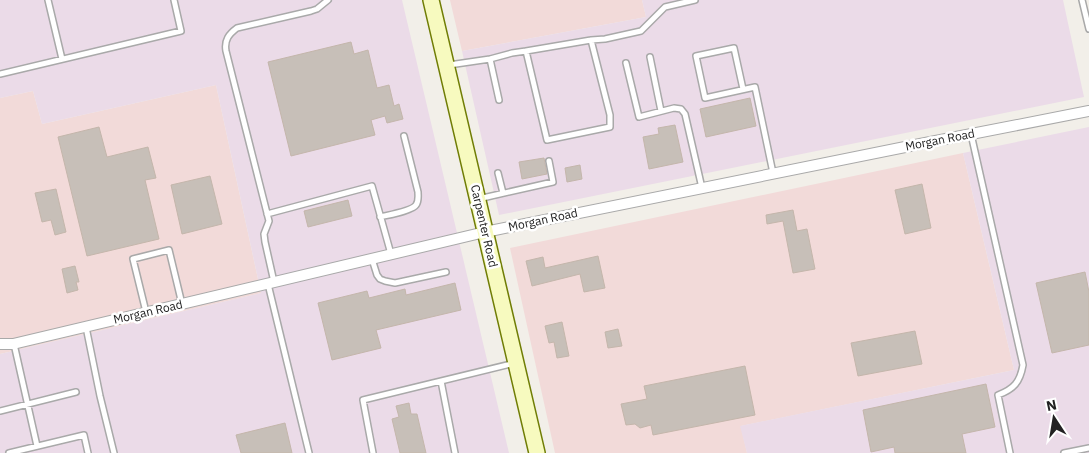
<svg xmlns="http://www.w3.org/2000/svg" width="1089" height="453" font-family="'IBM Plex Sans',sans-serif">
  <style>
    .commercial { fill: #f2dad9 }
    .industrial { fill: #ebdbe8 }
    .building { fill: #c7bfb8; stroke: #c4b6ab }
    .lines { fill: none; stroke-linecap: round; stroke-linejoin: round }
    .service-casing { stroke: #a9a9a9; stroke-width: 8 }
    .minor-casing { stroke: #a9a9a9; stroke-width: 12 }
    .secondary-casing { stroke: #707d05; stroke-width: 18 }
    .service { stroke: #fff; stroke-width: 5 }
    .minor { stroke: #fff; stroke-width: 10 }
    .secondary { stroke: #f7fabf; stroke-width: 15 }
    .labels { text-anchor: middle; stroke-width: 5; stroke-linejoin: round; paint-order: stroke }
    .street-label { font-size: 12px; fill: #222; stroke: #fff }
  </style>
  <rect width="100%" height="100%" fill="#f2efe9"/>
  <!-- commercial -->
  <path class="commercial" d="M450,0H642L646,17L462,51Z
    M216,85L261,293L0,354V98L33,91L42,124Z
    M963,153L1014,370L741,426L747,453H555L510,248Z"/>
  <!-- industrial -->
  <path class="industrial" d="M0,0H402L509,453H0V354L261,293L216,85L42,124L33,91L0,98Z
    M642,0H1063L1084,97L499,215L462,51L646,17Z
    M1089,127V453H747L740,426L1014,370L963,153Z"/>
  <!-- building -->
  <path class="building" d="M351,42L354,54L368,50L377,88L389,85L394,106L399,104L403,119L387,123L385,116L371,120L375,135L291,156L268,62Z
    M750,98L756,126L706,137L700,109Z
    M675,125L683,162L649,169L643,137L659,134L658,128Z
    M99,127L107,157L148,147L156,178L145,180L159,239L87,256L58,137Z
    M544,158L547,174L522,179L519,162Z
    M580,165L582,179L567,182L565,168Z
    M210,176L222,224L182,234L171,185Z
    M922,184L931,228L905,234L895,190Z
    M56,189L66,232L55,235L51,220L42,222L35,193Z
    M348,200L352,216L308,227L304,211Z
    M793,210L797,231L807,229L815,269L793,273L783,221L767,224L766,215Z
    M598,256L605,288L584,292L580,274L532,286L526,261L543,257L545,268Z
    M75,266L79,282H76L78,290L67,293L62,269Z
    M1085,272L1089,292V345L1052,353L1036,283Z
    M455,283L461,310L376,330L381,348L332,360L318,303L367,291L369,298L405,289L406,295Z
    M562,322L569,356L557,358L554,342L549,343L545,326Z
    M618,329L622,346L608,348L605,332Z
    M915,331L922,364L858,376L851,343Z
    M745,366L755,415L653,435L651,425L640,428L635,424L626,425L621,404L647,399L644,386Z
    M986,384L995,427L962,434L966,453H895L894,447L871,452L863,410Z
    M409,403L411,414H417L426,453H400L392,419L399,417L396,406Z
    M285,423L292,453H241L236,435Z"/>
  <g class="lines">
    <!-- service casing -->
    <g class="service-casing">
      <path id="service" d="M48,0L62,59
        M1082,0L1089,29
        M526,51L547,140L610,127V115L591,40
        M650,57L661,111
        M490,59L499,100
        M626,63L639,117L674,108L681,109L685,114L702,188
        M449,65L490,59L512,53L526,51L591,40L605,39L641,31L665,7L695,0
        M0,74L181,31L174,0
        M743,89L734,48L696,56L705,98L755,87L773,173
        M971,134L1023,365C1020,382 1014,389 998,395L1010,453
        M498,173L503,193
        M478,199L553,182L549,161
        M267,214L372,186L391,254
        M380,217C388,215 412,211 416,205C419,201 418,196 418,192L404,136
        M372,259L377,275L380,279L385,281L395,283L446,272
        M274,282L265,242L264,234L269,221L226,51C224,40 229,34 237,28L311,11L317,9L328,0
        M268,284L309,453
        M146,312L133,259L169,250L182,304
        M86,327L100,396L114,453
        M14,344L37,446
        M441,381L455,453
        M0,411L76,392
        M9,453L84,435L88,453
        M373,453L363,400L515,363
        M1064,453L1089,448"/>
    </g>
    <!-- minor casing -->
    <g class="minor-casing">
      <path id="minor" d="M0,344H13L485,232L915,145L1089,111"/>
    </g>
    <!-- secondary casing -->
    <g class="secondary-casing">
      <path id="secondary" d="M431,0L537,453"/>
    </g>
    <!-- service -->
    <use href="#service" class="service"/>
    <!-- minor -->
    <use href="#minor" class="minor"/>
    <!-- secondary -->
    <use href="#secondary" class="secondary"/>
  </g>
  <g class="labels">
    <!-- street labels -->
    <g class="street-label">
      <text transform="translate(940 140) rotate(-11)" y="4">Morgan Road</text>
      <text transform="translate(543 220) rotate(-12)" y="4">Morgan Road</text>
      <text transform="translate(484 226) rotate(77)" y="4">Carpenter Road</text>
      <text transform="translate(148 312) rotate(-13)" y="4">Morgan Road</text>
    </g>
  </g>
  <!-- north arrow -->
  <g transform="translate(1054 418) rotate(348)" stroke="#ffffff" stroke-width="4" paint-order="stroke">
  <path d="M0-4L9 19L0 12L-9 19Z" fill="#222222"/>
  <text y="-8" font-size="14" font-weight="bold" text-anchor="middle" fill="#222222">N</text>
  </g>
</svg>
